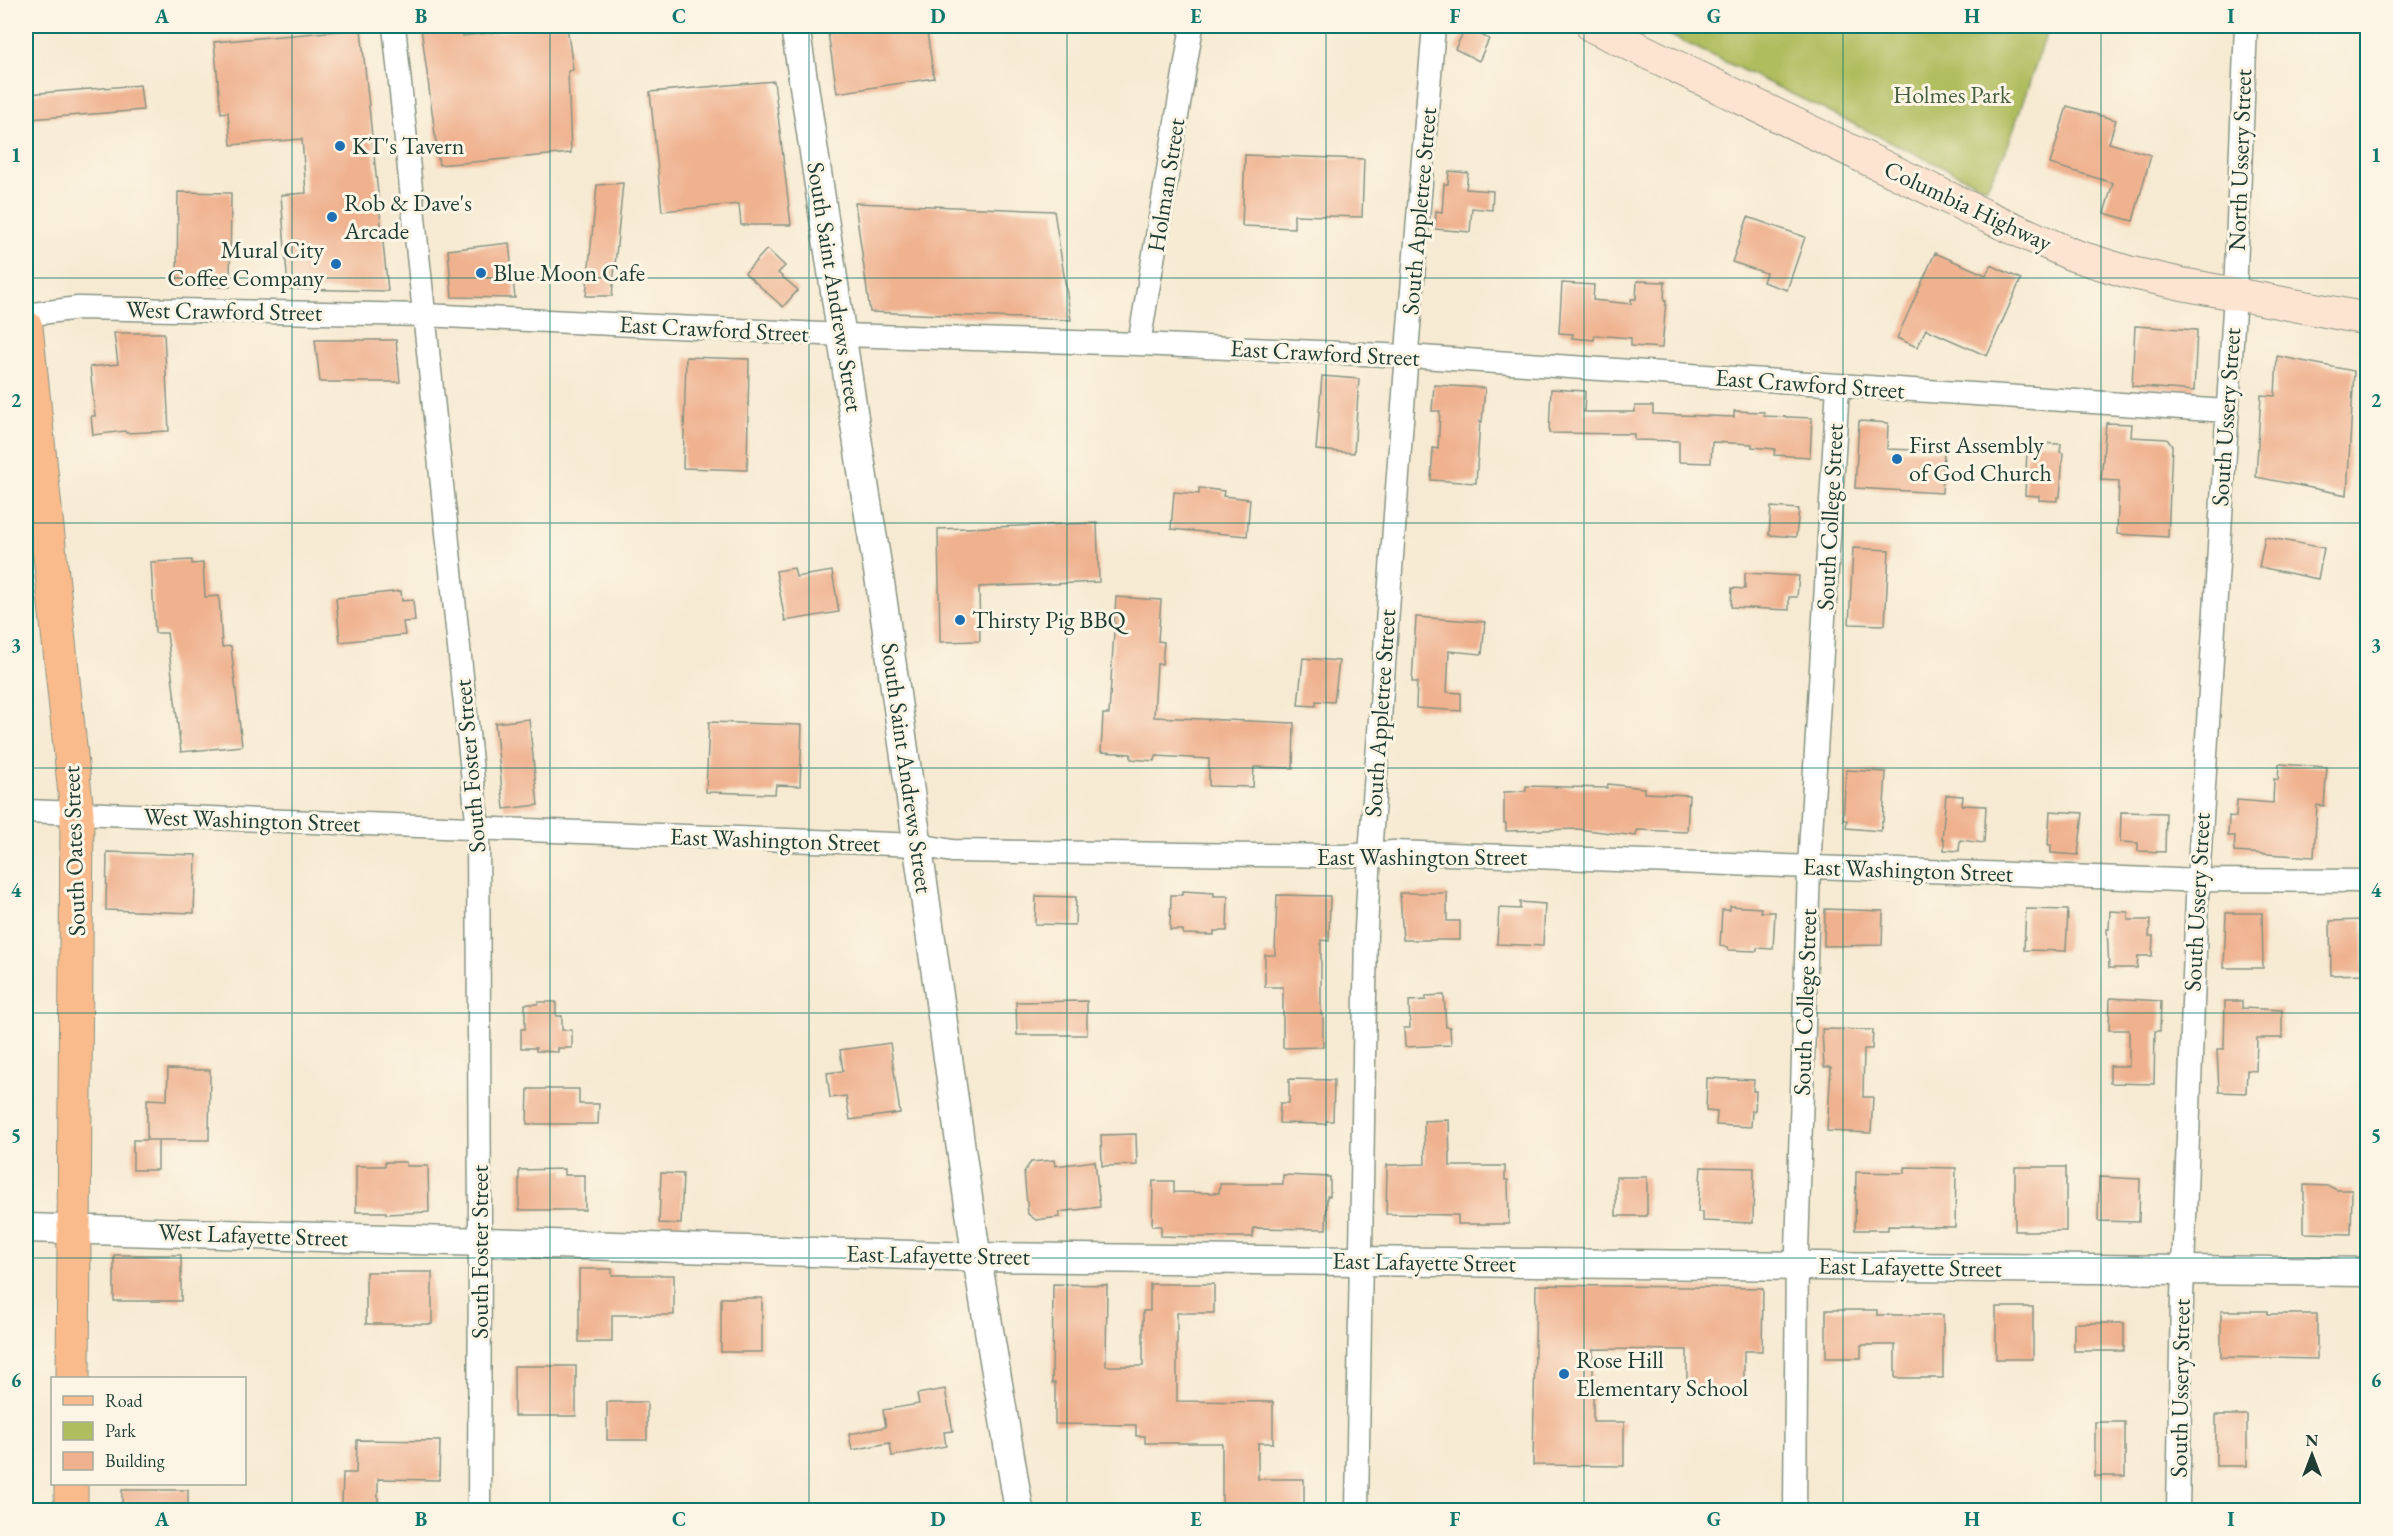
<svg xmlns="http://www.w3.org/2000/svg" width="2393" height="1536" font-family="'EB Garamond',serif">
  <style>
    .green { fill: #b0bd5f; stroke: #687d4a; stroke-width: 1.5 }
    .building { fill: #efb18e }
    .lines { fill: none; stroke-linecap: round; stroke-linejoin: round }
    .minor-casing { stroke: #8a9483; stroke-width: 25 }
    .tertiary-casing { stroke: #8a9483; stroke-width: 31 }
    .secondary-casing { stroke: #8a9483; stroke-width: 34 }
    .primary-casing { stroke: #8a9483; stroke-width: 35 }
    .minor { stroke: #fff; stroke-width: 22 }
    .tertiary { stroke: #fff; stroke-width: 28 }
    .secondary { stroke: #fde4d1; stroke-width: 32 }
    .primary { stroke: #fabb8c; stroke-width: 33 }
    .grid { fill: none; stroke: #0f766e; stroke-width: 1.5; stroke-opacity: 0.55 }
    .poi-dot { fill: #1f6fb2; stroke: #fcf5e5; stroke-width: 2 }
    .labels { text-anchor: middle; stroke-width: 6; stroke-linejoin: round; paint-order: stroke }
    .park-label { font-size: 24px; fill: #435d3f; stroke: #fcf5e5 }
    .poi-label { font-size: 24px; fill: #1f3d34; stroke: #fcf5e5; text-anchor: start }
    .street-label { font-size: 24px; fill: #1f3d34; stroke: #fcf5e5 }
    .neatline { fill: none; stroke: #0f766e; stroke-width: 2 }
    .grid-label { font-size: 20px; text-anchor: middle; font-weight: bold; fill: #0f766e }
  </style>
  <rect width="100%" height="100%" fill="#fcf5e5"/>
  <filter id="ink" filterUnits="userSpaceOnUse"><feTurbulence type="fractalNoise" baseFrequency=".0167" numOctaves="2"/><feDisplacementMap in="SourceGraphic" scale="12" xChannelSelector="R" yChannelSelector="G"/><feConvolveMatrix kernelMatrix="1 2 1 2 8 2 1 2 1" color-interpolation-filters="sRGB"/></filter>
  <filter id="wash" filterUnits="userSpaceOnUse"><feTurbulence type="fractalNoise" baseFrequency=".008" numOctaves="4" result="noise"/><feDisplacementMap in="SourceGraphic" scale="24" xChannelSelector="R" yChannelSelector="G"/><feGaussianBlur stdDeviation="1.35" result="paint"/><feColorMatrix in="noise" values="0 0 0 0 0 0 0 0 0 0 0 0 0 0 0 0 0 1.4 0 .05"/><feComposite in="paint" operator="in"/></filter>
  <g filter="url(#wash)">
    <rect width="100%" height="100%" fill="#f6ead2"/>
    <!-- green -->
    <path class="green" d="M1651,26H2049L2007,148L1986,188Z"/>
    <g id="blocks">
      <!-- building -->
      <path class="building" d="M462,26L463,36L550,26H567L573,70L568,71L571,153L439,165L421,27Z
        M827,26H926L934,78L837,93Z
        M1466,27L1489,39L1479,61L1455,49Z
        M361,29L388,291L288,289L281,195L306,193L302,139L231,145L228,112L221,113L214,42Z
        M774,81L791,225H741L739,204L662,211L650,92Z
        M140,85L143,110L30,119L28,94Z
        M2067,106L2116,120L2109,143L2151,155L2133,221L2104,213L2113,183L2050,164Z
        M1245,155L1364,159L1362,217L1294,215V228L1242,226Z
        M1449,171L1468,173L1466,189L1493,191L1492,210L1472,208L1470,232L1435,229L1436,211L1442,212L1444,184H1448Z
        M623,183L612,296H586L597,185Z
        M178,192L231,193L230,287L177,286Z
        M855,203L1054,211L1071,320L870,312Z
        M1748,217L1805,237L1787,290L1763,282L1766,273L1732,262Z
        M509,243L515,298L452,297L448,250Z
        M767,249L785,266L778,273L798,290L783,307L745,273Z
        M1935,253L1986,275L1991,265L2021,279L1987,356L1926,329L1917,347L1897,338Z
        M1637,281L1665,282L1664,301H1666L1662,348L1631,346V338L1595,335L1594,340L1572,338L1573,334L1559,333L1562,283L1594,285L1593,300L1631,304V299H1636Z
        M2135,326L2197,330L2194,391L2132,386Z
        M114,333H164L169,431L126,433L125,431L93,435L91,416H95L90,367L118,364Z
        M315,340H396L400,382H320Z
        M2277,356L2354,371L2347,495L2256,477L2261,395L2275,396Z
        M686,357L749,359L747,470L683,468Z
        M1322,376L1359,379L1354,453L1316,450Z
        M1434,385L1485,388L1482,422L1480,421L1476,483L1431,480L1433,448L1438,449L1440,411H1432Z
        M1551,389L1585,391L1584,412H1635V406H1653V414L1734,417V411L1764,412V416L1812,418L1810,457L1774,455L1775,449L1752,447V444L1712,442L1711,463L1679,462V441L1634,440V434L1549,433Z
        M1859,421L1888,423L1887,449L1944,451L1942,493L1855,488Z
        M2106,423L2132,424L2131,437L2167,439L2172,446L2168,537L2117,534L2119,481L2101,480Z
        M2031,443L2061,444L2060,452L2063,453L2060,497H2057V501L2039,500V496L2025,495L2027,450L2030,451Z
        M1199,488L1224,491L1223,496L1250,499L1247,536L1171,529L1174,492L1199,494Z
        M1771,507L1799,509L1796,537L1769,535Z
        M1097,523L1099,582L979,587L980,641L940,642L938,529Z
        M2265,537L2324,548L2318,579L2259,567Z
        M1853,548L1889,550L1885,625L1849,624Z
        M192,560V564L203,563L205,597L219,596L222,647L231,646L242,746L181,752L167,633H155L151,562Z
        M794,568L796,577L832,571L839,612L785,621L776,571Z
        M1745,573L1799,576L1797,597H1789V610L1731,607L1732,588L1745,589Z
        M401,591L402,601L413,600L415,621L403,622L405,635L340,642L336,598Z
        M1116,597L1161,600L1158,641L1164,642L1162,664H1157L1154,717L1294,723L1293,768L1254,767L1253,787L1209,786V759L1156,756L1155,761L1131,759V754L1101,752L1103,714H1109Z
        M1416,617L1485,622L1482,654L1449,651L1447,692L1461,693V711L1416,708L1417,682H1412Z
        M1303,658L1339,661L1334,702L1316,701V706L1298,705Z
        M529,719L538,805L504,809L495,723Z
        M709,722L802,725L800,786L776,785L775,794L706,792Z
        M2279,764L2327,767L2324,806L2317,805L2314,857L2234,852L2235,836H2228L2229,816L2236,817L2237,800L2273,803L2274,779L2278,780Z
        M1846,770L1886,772L1883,822H1882L1881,831L1846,828L1847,820H1843Z
        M1608,784L1644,788V793L1689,795L1687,832L1637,830L1636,836L1577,829L1506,831V823H1504V792L1526,791V786L1607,788Z
        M1946,795L1963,796L1962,805L1986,806L1984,843L1960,840L1959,851L1944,850V839H1942Z
        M2050,811L2083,813L2078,855L2051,853V845H2048Z
        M2121,812L2166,813L2165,852L2138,851V843L2120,842Z
        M107,852L196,855L194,913L106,910Z
        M1183,891L1214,893V896H1228L1227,931H1214V935L1183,934V930H1170L1171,895H1183Z
        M1400,893H1447V921H1460V940H1403Z
        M1277,895L1330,896L1329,941L1321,940V1015H1323V1047L1283,1048V987H1265V955H1275Z
        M1036,896L1076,897L1075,925L1035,924Z
        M1520,902L1545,904L1543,946L1497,944L1499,908L1520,909Z
        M1730,906L1761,908V912H1775L1773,949L1757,948V951L1728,950V947L1720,946L1722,910H1730Z
        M1825,909L1883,911L1882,945L1824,946Z
        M2026,909L2068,910L2066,951L2024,950Z
        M2110,911L2128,912V920H2150L2149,936H2153L2152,956H2138L2137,968H2109L2107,929H2109Z
        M2226,913H2262L2263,968H2224Z
        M2363,920L2364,974L2331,975L2330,921Z
        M1444,995L1446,1027H1450L1451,1045L1405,1047L1404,1028H1410L1409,1001L1426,1000V996Z
        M2110,998L2161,1001L2160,1031H2155L2154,1084L2110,1083V1066H2129V1030H2109Z
        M1087,1001V1035H1017L1016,1002Z
        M2225,1001H2242V1008L2282,1010V1038H2257L2256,1071L2247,1070L2246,1093L2219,1092L2217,1049H2224Z
        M538,1002H556V1016H562V1030H572V1048H558V1052L536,1051V1048H521V1029H525V1004H538Z
        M1822,1029L1873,1030L1872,1049H1864L1863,1097H1873L1871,1133L1827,1131L1831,1067H1824Z
        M890,1043L900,1113L850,1120L846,1096L830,1098L827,1073L843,1071L840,1050Z
        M168,1069L210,1070L209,1140H147V1099L167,1100Z
        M1707,1078L1754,1080L1753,1091H1756L1755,1111H1752L1751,1127L1716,1125L1717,1112L1706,1111Z
        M1289,1079L1334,1080L1333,1121H1326V1124L1279,1123L1280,1103H1289Z
        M528,1089H579V1104H599L598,1124H527Z
        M1449,1120L1450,1166H1505V1180H1508L1509,1224H1458V1215L1386,1214L1387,1165L1425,1164L1424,1121Z
        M1136,1134L1137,1165L1102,1166L1101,1135Z
        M133,1140H158V1170H133Z
        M1054,1160L1055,1166L1095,1161L1100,1207L1059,1212L1060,1217L1036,1220L1028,1214L1024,1172L1031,1162Z
        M385,1162H406V1166H428L429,1212L386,1214V1212H356V1166H385Z
        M1701,1167L1754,1168L1753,1223L1703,1221V1212H1698Z
        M1905,1167L1956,1168L1955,1227L1888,1226V1230H1855L1856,1172L1905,1173Z
        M2015,1167H2066V1231H2015Z
        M564,1169V1175H585V1210H519V1170Z
        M661,1173L683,1174L681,1224L659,1223Z
        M1283,1175L1330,1177V1196H1327L1326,1229L1253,1228V1237H1194L1161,1236V1226H1152L1153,1181H1174V1192L1219,1193L1220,1184H1283Z
        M1616,1177H1647V1216H1616Z
        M2099,1177L2140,1179L2139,1222L2098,1221Z
        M2304,1185L2329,1186L2337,1190H2352L2351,1234L2304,1233Z
        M114,1255H181V1301H114Z
        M579,1269H612V1275H674V1315H612V1342H579Z
        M366,1272H432V1324H366Z
        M1053,1284L1107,1285L1106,1366H1143V1311H1150V1284H1214V1313H1177V1401L1273,1402V1443H1258V1479H1304V1510H1222V1443H1145V1436H1136V1425L1055,1424V1383H1052Z
        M1536,1285L1763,1288L1762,1351H1744V1388H1687V1350L1593,1349V1422H1624V1466L1533,1465Z
        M721,1298H762V1352H721Z
        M1996,1307H2033V1359H1996Z
        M1826,1310H1877V1315H1943V1378H1895V1345H1861V1358H1826Z
        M2221,1311H2268V1314H2317V1359L2221,1357Z
        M2074,1323H2124V1351H2074Z
        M514,1366H576V1416H514Z
        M945,1389L953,1431L944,1432L946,1446L892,1456L890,1443L852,1450L849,1434L886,1427L883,1410L919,1404L917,1394Z
        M607,1402H647V1440H607Z
        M2216,1415H2247V1466H2216Z
        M2095,1422H2125V1476H2095Z
        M357,1440L440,1441L439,1480L378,1479V1505H342L343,1473H356Z
        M122,1490H188V1510H122Z"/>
    </g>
  </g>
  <g filter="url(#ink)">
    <use href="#blocks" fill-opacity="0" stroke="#8a9483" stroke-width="1.5"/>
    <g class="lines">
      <!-- minor casing -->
      <g class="minor-casing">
        <path id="minor" d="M394,26L478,829L480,1224L479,1510
          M26,315L78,308L424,315L842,335L1139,344L1407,356L2226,411
          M1139,344L1192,26
          M26,811L919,845L952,851L1343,856L1393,852L2179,880L2368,881
          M1357,1510L1366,929L1370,854L1408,339L1434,26
          M1795,1510L1797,1250L1809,867L1838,386
          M2178,1510L2182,1297L2197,897L2235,294L2246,26"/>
      </g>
      <!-- tertiary casing -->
      <g class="tertiary-casing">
        <path id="tertiary" d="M795,26L864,484L881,589L974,1240L1019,1510
          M26,1228L977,1257L2368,1272"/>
      </g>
      <!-- secondary casing -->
      <g class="secondary-casing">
        <path id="secondary" d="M1592,26L1988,217L2073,255L2128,272L2182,284L2368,319"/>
      </g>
      <!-- primary casing -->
      <g class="primary-casing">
        <path id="primary" d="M26,327L77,813L73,1378
          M71,1510V1484"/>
      </g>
      <!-- minor -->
      <use href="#minor" class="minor"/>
      <!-- tertiary -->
      <use href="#tertiary" class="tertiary"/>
      <!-- secondary -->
      <use href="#secondary" class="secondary"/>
      <!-- primary -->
      <use href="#primary" class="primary"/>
    </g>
  </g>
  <!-- grid -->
  <path class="grid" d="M292,26V1510M550,26V1510M809,26V1510M1067,26V1510M1326,26V1510M1584,26V1510M1843,26V1510M2101,26V1510M26,278H2368M26,523H2368M26,768H2368M26,1013H2368M26,1258H2368"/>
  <!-- markers -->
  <g class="poi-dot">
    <circle cx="340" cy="146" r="6"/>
    <circle cx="332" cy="217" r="6"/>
    <circle cx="336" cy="264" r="6"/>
    <circle cx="481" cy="273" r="6"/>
    <circle cx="1897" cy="459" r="6"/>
    <circle cx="960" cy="620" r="6"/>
    <circle cx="1564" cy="1374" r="6"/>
  </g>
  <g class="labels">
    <!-- park labels -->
    <g class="park-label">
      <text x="1952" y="103">Holmes Park</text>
    </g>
    <!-- poi labels -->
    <g class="poi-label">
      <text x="352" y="154">KT's Tavern</text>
      <text x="344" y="211">Rob &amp; Dave's<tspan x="344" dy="28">Arcade</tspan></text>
      <text x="324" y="258" text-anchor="end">Mural City<tspan x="324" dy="28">Coffee Company</tspan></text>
      <text x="493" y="281">Blue Moon Cafe</text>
      <text x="1909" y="453">First Assembly<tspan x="1909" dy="28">of God Church</tspan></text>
      <text x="972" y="628">Thirsty Pig BBQ</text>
      <text x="1576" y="1368">Rose Hill<tspan x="1576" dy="28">Elementary School</tspan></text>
    </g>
    <!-- street labels -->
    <g class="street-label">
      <text transform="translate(2240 160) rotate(-88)" y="8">North Ussery Street</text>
      <text transform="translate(1166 185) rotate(-81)" y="8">Holman Street</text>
      <text transform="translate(1968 206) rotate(25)" y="8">Columbia Highway</text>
      <text transform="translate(1419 211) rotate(-85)" y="8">South Appletree Street</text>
      <text transform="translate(835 287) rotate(81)" y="8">South Saint Andrews Street</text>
      <text transform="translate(224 311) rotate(1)" y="8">West Crawford Street</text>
      <text transform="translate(714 329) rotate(3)" y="8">East Crawford Street</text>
      <text transform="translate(1325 353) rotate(3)" y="8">East Crawford Street</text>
      <text transform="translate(1810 384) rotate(4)" y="8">East Crawford Street</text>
      <text transform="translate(2226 417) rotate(-86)" y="8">South Ussery Street</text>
      <text transform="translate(1830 517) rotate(-87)" y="8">South College Street</text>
      <text transform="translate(1380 713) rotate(-86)" y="8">South Appletree Street</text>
      <text transform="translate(470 766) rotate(-95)" y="8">South Foster Street</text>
      <text transform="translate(907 768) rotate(82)" y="8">South Saint Andrews Street</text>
      <text transform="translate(252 820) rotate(2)" y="8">West Washington Street</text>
      <text transform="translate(775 840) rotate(2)" y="8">East Washington Street</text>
      <text transform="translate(74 851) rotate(-92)" y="8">South Oates Street</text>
      <text x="1422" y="865">East Washington Street</text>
      <text transform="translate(1908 870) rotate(2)" y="8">East Washington Street</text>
      <text transform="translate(2197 902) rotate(-87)" y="8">South Ussery Street</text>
      <text transform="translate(1805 1002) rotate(-88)" y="8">South College Street</text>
      <text transform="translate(253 1235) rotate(2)" y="8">West Lafayette Street</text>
      <text transform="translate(480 1252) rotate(-90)" y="8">South Foster Street</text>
      <text transform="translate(938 1255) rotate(1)" y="8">East Lafayette Street</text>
      <text transform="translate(1424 1262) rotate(1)" y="8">East Lafayette Street</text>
      <text transform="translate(1910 1267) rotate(1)" y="8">East Lafayette Street</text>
      <text transform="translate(2180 1388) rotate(-89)" y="8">South Ussery Street</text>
    </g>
  </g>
  <!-- margin -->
  <rect width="2393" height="1536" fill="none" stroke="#fcf5e5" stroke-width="66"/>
  <!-- legend -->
  <rect x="51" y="1377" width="195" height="108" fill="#fcf5e5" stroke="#a4ab9e" stroke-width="1.5"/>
  <rect x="63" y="1396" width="30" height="9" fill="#fabb8c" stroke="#a4ab9e" stroke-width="1.5"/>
  <text x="105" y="1407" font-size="18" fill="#1f3d34">Road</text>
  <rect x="63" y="1422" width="30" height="18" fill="#b0bd5f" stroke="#a4ab9e" stroke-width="1.5"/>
  <text x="105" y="1437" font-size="18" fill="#1f3d34">Park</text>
  <rect x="63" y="1452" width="30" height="18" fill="#efb18e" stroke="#a4ab9e" stroke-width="1.5"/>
  <text x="105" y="1467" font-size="18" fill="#1f3d34">Building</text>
  <!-- north arrow -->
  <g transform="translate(2312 1455)" stroke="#fcf5e5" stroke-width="4.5" paint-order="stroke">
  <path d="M0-4.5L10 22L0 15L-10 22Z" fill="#1f3d34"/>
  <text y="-9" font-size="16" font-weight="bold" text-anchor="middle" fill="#1f3d34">N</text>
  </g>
  <rect x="33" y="33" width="2327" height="1470" class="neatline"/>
  <g class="grid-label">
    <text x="162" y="23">A</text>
    <text x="421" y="23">B</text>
    <text x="679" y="23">C</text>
    <text x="938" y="23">D</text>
    <text x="1196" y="23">E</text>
    <text x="1455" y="23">F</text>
    <text x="1714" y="23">G</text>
    <text x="1972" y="23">H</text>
    <text x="2231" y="23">I</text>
    <text x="16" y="162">1</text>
    <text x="2376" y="162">1</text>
    <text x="16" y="407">2</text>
    <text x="2376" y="407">2</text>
    <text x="16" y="652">3</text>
    <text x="2376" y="652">3</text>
    <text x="16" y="897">4</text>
    <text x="2376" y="897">4</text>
    <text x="16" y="1142">5</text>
    <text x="2376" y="1142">5</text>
    <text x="16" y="1387">6</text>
    <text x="2376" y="1387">6</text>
    <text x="162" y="1526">A</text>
    <text x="421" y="1526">B</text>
    <text x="679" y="1526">C</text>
    <text x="938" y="1526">D</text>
    <text x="1196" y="1526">E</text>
    <text x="1455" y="1526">F</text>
    <text x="1714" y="1526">G</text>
    <text x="1972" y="1526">H</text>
    <text x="2231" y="1526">I</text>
  </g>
</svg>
